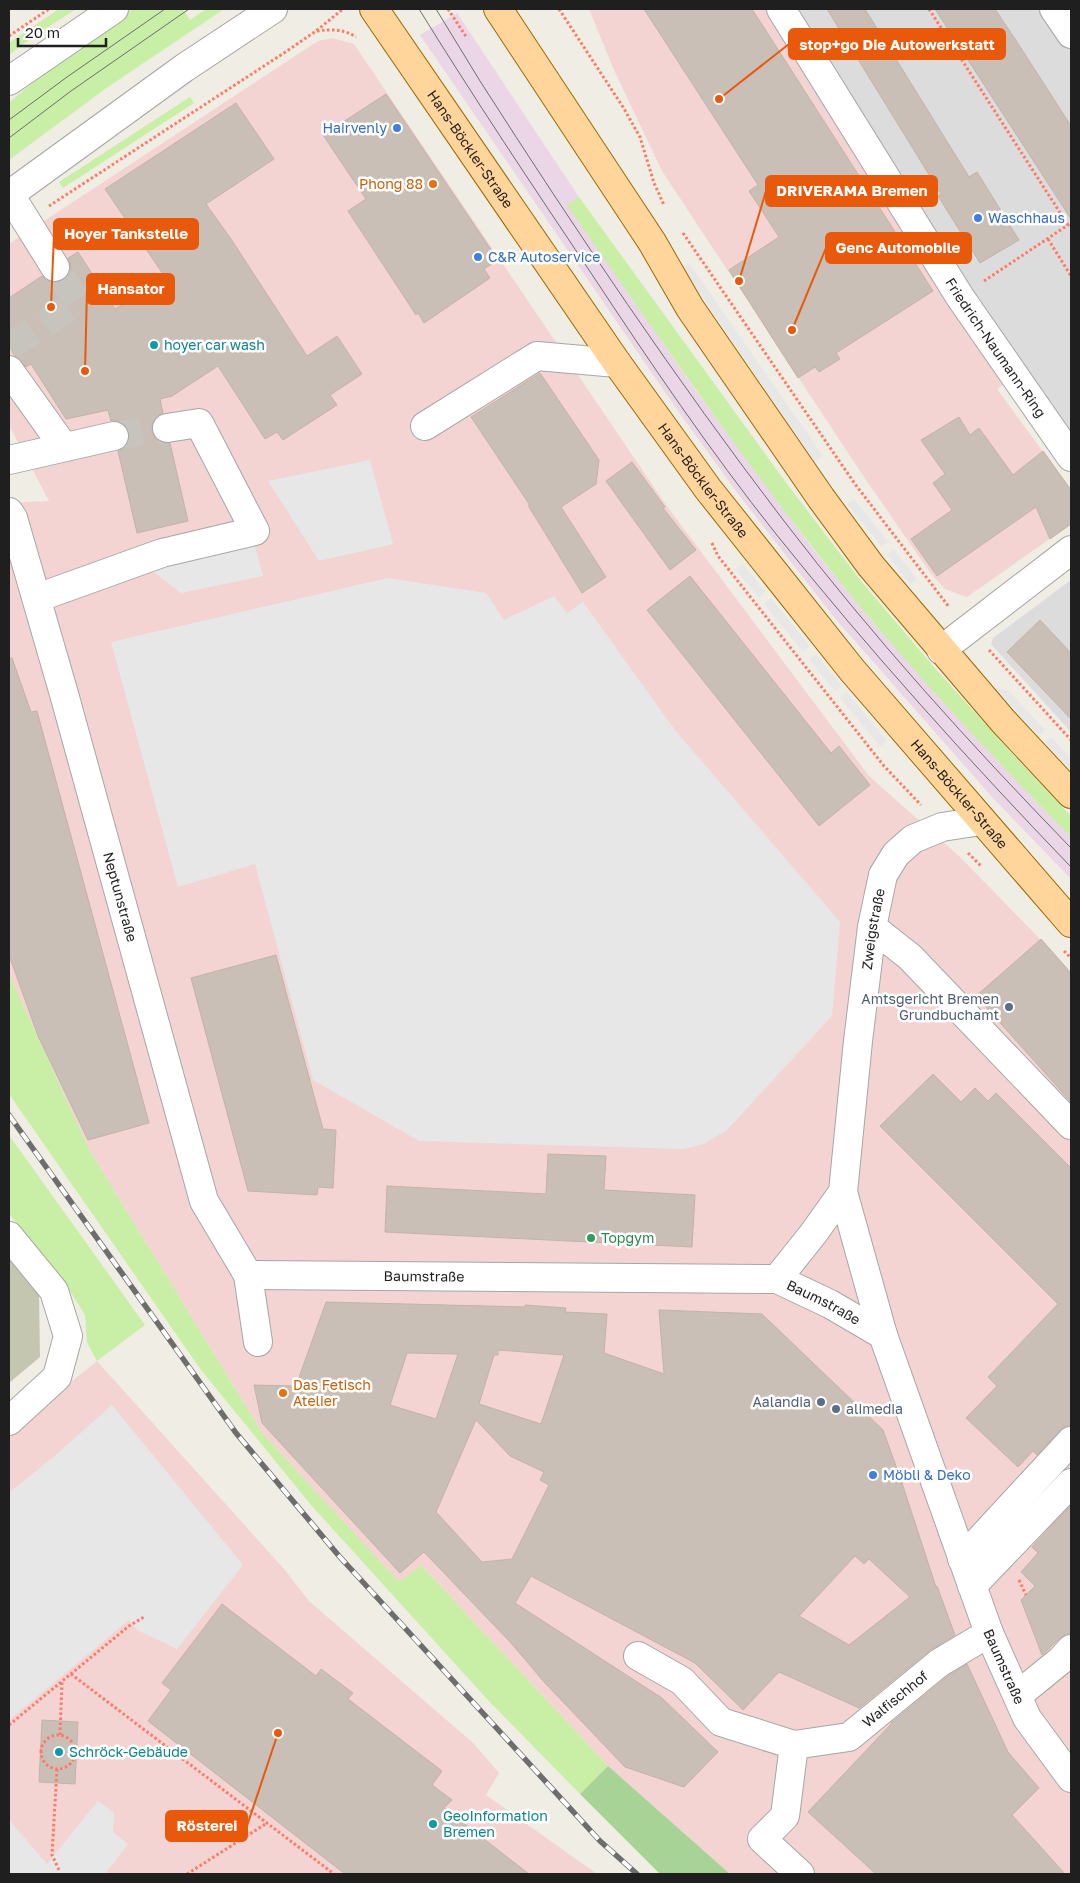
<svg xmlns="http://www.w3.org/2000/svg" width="1080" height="1883" font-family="'Golos Text',sans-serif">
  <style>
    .residential { fill: #dddcdc }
    .commercial { fill: #f3d4d2 }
    .industrial { fill: #ead6e6 }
    .construction { fill: #c5c6af }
    .grass { fill: #c9eea6 }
    .forest { fill: #a7d396 }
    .parking { fill: #e7e7e7 }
    .building { fill: #c9bfb7; stroke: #c3b3a5; fill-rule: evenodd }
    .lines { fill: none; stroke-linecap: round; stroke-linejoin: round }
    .minor-tunnel { stroke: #c6c4bd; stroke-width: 28; stroke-dasharray: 28 14; stroke-linecap: butt }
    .minor-casing { stroke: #a6a6a6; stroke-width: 30 }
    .major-casing { stroke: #9a6900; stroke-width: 30 }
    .path { stroke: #ff7967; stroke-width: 3; stroke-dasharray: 2.5 2.5; stroke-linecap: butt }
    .minor { stroke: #fff; stroke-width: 28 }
    .major { stroke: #ffd59b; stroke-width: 28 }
    .tram { stroke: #6d6d6d; stroke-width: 1 }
    .rail-casing { stroke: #6d6d6d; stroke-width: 5.5 }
    .rail { stroke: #fff; stroke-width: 4; stroke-dasharray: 11; stroke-linecap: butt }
    .shop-dot { fill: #3f7fe0; stroke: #fff; stroke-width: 2 }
    .food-dot { fill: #e8710a; stroke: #fff; stroke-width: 2 }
    .culture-dot { fill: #0f9aa8; stroke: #fff; stroke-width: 2 }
    .service-dot { fill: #5c6f8a; stroke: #fff; stroke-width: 2 }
    .leisure-dot { fill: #2e9e5b; stroke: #fff; stroke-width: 2 }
    .labels { text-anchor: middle; stroke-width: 5; stroke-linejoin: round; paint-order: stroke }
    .shop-label { font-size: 14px; fill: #366cbe; stroke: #fff; text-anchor: start }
    .street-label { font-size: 14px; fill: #1f1f1f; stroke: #fff }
    .food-label { font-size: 14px; fill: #c56008; stroke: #fff; text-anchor: end }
    .culture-label { font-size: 14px; fill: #0d838f; stroke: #fff; text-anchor: start }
    .service-label { font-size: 14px; fill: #4e5e75; stroke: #fff; text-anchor: end }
    .leisure-label { font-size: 14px; fill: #27864d; stroke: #fff; text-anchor: start }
    .leader { fill: none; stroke: #e8590c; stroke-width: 2 }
    .callout-dot { fill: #e8590c; stroke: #fff; stroke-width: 2 }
    .callout { fill: #e8590c; stroke: #e8590c; stroke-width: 2 }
    .callout-label { font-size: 15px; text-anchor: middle; font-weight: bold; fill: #fff }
  </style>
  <rect width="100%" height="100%" fill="#f0ede4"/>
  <!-- residential -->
  <path class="residential" d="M782,9H1071V451Z
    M1071,580V732L991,644L993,638Z"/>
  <!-- commercial -->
  <path class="commercial" d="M589,9H782L1020,373L997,389L1071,490V524L967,597L945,589L931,574L862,474L662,171L614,70Z
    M332,38L354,44L666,505L869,776L961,858L1037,936L1071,974V1874H730L608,1766L421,1565L399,1583L263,1434L90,1151L9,974V503L49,501L9,425V244L318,41Z
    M97,1361L284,1569L309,1601L473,1743L499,1773L486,1795L597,1874H9V1432Z"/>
  <!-- industrial -->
  <path class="industrial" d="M457,13L579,197L568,205L694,388L813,549L876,626L1036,801L1071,837V879L992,797L833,616L736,491L678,411L420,35Z"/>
  <!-- construction -->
  <path class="construction" d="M9,1259L39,1295L40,1357L9,1383Z"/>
  <!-- grass -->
  <path class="grass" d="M59,9H76L34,36L9,55V43Z
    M132,9H183L190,20L206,9H224L105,89L9,160V103L42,74Z
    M190,97L194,103L63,188L59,182Z
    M579,197L787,484L861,581L933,666L1017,759L1071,816V837C982,746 892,650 814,549C727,438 648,321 567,205Z
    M9,974L90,1151L263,1434L399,1582L421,1565L608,1766L580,1794L487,1699L311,1505L201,1370L9,1094Z
    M9,1135L145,1325L97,1361L87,1342L85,1315L65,1283L9,1214Z"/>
  <!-- forest -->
  <path class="forest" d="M608,1766L730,1874H660L580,1794Z"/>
  <!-- parking -->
  <path class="parking" d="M689,263L823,456L815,462L682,267Z
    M370,460L393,544L319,561L268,481Z
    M854,499L888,541L882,547L847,504Z
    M250,528L263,576L181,593L134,557Z
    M894,549L917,579L910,585L887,554Z
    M743,564L765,592L759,598L736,570Z
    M388,578L486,593L504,620L554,596L567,613L583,602L675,730L840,922L832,1016L726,1131L704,1144L684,1149L419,1141L313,1080L255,864L178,887L111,642Z
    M771,598L810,646L803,652L764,604Z
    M816,654L842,686L835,691L809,659Z
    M995,688L1009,691L1045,730L1039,736Z
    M847,692L887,741L880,746L840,698Z
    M1051,737L1071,758V770L1044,742Z
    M112,1405L243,1565L177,1649L137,1630L129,1620L9,1720V1493L57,1454Z
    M98,1801L114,1813L113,1832L128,1844L105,1874H9V1820L47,1864Z"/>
  <!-- building -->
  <path class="building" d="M644,9H752L933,291L836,353L840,359L819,372L815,367L798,378L729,270L779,237L749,191L758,185Z
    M827,9H865L969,177L977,172L1019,240L980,263L938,196L941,194Z
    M935,9H995L1019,45L1071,126V219Z
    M386,94L498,260L484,269L490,278L424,323L418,313L416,315L348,211L366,199L323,135Z
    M236,103L274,159L206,204L233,242L307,356L337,336L362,374L330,395L337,405L283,440L277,432L265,439L218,366L172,396L160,399L163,413L157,416L153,422L152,431L155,438L161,442L170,443L188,521L137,533L118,451L124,448L129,441V433L126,426L119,421H111L108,410L66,419L31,364L26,367L15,356L9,346V298L42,276L47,281L55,283L64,280L69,275L71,267L68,258L78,252L115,309L165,277L105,189Z
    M540,373L599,460L596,484L561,507L606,577L582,593L529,507V504L471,417Z
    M959,417L970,435L979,428L1013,475L1043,451L1071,490V524L1050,539L1036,507L937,576L911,539L952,510L933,483L945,474L921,440Z
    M632,462L665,507L663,508L696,550L670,570L606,481Z
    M690,576L831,753L839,746L870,785L819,826L647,610Z
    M1040,620L1071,653V719L1007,652Z
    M9,658H12L31,712L37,711L149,1123L88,1140L38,1036L9,955Z
    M1041,939L1071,973V1102L976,996Z
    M276,955L323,1129L336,1130L333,1188L318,1187L317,1195L248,1191L191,978Z
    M933,1074L961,1102L975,1088L988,1101L996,1093L1071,1168V1426H1066L1060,1430L1037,1455L1033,1451L1018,1467L966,1418L997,1386L988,1377L1058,1304L880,1126Z
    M548,1154L606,1156L604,1190L695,1195L692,1247L385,1232L387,1186L546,1194Z
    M326,1302L525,1307V1305L566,1308L565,1312L607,1314L604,1353L664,1374L659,1310L762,1314L883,1430L901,1480L936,1587L937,1586L955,1635L929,1651L859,1708L779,1672L743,1710L695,1663L531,1576L515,1603L662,1698L718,1752L684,1787L625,1767L545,1683L511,1643L424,1552L400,1573L262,1423L254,1385L296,1386ZM498,1350L564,1355L541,1424L479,1404L494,1355H498ZM407,1353L458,1354L436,1419L390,1405ZM476,1420L510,1456L544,1472L540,1480L549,1485L512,1559L482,1562L436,1512ZM855,1556L864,1564L869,1559L910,1597L849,1645L799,1616Z
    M1071,1505V1634H1066L1060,1638L1042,1655L1021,1600L1035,1586L1021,1572L1038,1553L1032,1547Z
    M222,1604L316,1676L321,1669L353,1693L348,1699L442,1771L432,1785L452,1800L444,1808L529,1874H345L148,1721L171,1690L162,1683Z
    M967,1664L1008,1752L1039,1788L1012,1815L1065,1874H876L808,1812L892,1723H891L948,1676Z
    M42,1720L78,1722L75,1784L39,1782Z"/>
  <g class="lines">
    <!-- minor-tunnel -->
    <path class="minor-tunnel" d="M9,346L78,302L55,267
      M114,436L167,428"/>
    <!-- minor casing -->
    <g class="minor-casing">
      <g id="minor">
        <path id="s1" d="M781,9L960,297L1071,457"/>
        <path d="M1054,9L1071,34"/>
        <path d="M9,81L114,9"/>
        <path d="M9,195L184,68L273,9"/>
        <path d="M10,195L55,267"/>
        <path d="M9,370L64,447"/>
        <path d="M425,426L537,356L617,363"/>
        <path d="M9,460L114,436"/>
        <path id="s2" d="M9,512L13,518L64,694L204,1201L248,1275L258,1342"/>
        <path d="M37,598L162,553L255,531L199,423L167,428"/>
        <path d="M941,650L1071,550"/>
        <path d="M872,927L910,957L1071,1125"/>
        <path d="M843,1192L883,1335"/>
        <path d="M9,1236L54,1291L68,1336L57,1377L9,1421"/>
        <path id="s3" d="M248,1275L777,1279L830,1304L883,1335L989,1633L1027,1718L1071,1778"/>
        <path id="s4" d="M777,1279L813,1234L843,1192L858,1041L872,927L883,875L896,854L913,839L942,827L981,821"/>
        <path d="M962,1559L1071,1441"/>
        <path d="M972,1586L1071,1483"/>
        <path id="s5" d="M638,1656L682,1681L721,1722L794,1745L849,1737L939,1663L989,1633"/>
        <path d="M1018,1695L1061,1660L1071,1649"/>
        <path d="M794,1745L785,1816L762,1839L800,1874"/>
      </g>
    </g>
    <!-- major casing -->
    <g class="major-casing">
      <g id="major">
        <path id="s6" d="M374,9L617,363L708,489L852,670L1071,923"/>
        <path d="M498,9L652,242L690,308L821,498L871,566L1003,721L1071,794"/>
      </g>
    </g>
    <!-- path -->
    <path class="path" d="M448,9L467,38
      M559,9L623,107L640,137L654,183L664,205
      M929,9L1068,225
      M317,31C331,29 344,29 356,37
      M9,36L49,9
      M49,206L287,51L316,31L343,9
      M683,233L855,484L949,607
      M1048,239L1071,276
      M984,281L1071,223
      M712,543L718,556L884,766L921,805
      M989,650L1071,740
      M968,853L981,866
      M1064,951L1071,958
      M1019,1580L1026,1595
      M71,1674L334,1874
      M9,1725L129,1626L144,1617
      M60,1735L62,1681
      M41 1752a17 17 0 1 1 34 0a17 17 0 1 1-34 0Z
      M57,1769L52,1855L60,1872
      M187,1874L267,1823"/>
    <!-- minor -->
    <use href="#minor" class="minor"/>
    <!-- major -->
    <use href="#major" class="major"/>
    <!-- tram -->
    <path class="tram" d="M419,9C474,98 532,185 591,273C649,361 710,451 776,534C869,650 968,760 1071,867
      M436,9C451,33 465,57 480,81C576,231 676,380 784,521C872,636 970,744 1071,848
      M9,120L67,77L165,9
      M9,138L71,91L189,9"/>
    <!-- rail casing -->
    <g class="rail-casing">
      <path id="rail" d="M9,1115L236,1433L339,1556L600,1841L637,1874"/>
    </g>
    <!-- rail -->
    <use href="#rail" class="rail"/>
  </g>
  <!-- markers -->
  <g class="shop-dot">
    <circle cx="397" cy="128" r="5"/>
    <circle cx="978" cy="218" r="5"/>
    <circle cx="478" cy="257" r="5"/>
    <circle cx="873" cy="1475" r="5"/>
  </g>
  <g class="food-dot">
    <circle cx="433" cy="184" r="5"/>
    <circle cx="283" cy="1393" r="5"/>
  </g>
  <g class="culture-dot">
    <circle cx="154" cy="345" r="5"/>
    <circle cx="59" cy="1752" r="5"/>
    <circle cx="433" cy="1824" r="5"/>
  </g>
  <g class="service-dot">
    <circle cx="1009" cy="1007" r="5"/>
    <circle cx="821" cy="1402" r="5"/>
    <circle cx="836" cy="1409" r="5"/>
  </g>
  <circle class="leisure-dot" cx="591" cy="1238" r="5"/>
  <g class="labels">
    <!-- shop labels -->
    <g class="shop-label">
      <text x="387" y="133" text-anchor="end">Hairvenly</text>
      <text x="988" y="223">Waschhaus</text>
      <text x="488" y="262">C&amp;R Autoservice</text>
      <text x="883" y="1480">Möbli &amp; Deko</text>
    </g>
    <!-- street labels -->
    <g class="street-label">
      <text dy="5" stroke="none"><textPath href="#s6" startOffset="170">Hans-Böckler-Straße</textPath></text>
      <text dy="5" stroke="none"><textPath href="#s1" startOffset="401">Friedrich-Naumann-Ring</textPath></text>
      <text dy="5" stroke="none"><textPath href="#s6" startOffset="575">Hans-Böckler-Straße</textPath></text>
      <text dy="5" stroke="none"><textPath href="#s6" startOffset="980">Hans-Böckler-Straße</textPath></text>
      <text dy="5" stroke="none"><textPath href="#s2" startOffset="401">Neptunstraße</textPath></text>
      <text dy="5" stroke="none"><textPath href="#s4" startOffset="374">Zweigstraße</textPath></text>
      <text dy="5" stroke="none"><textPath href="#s3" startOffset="176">Baumstraße</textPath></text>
      <text dy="5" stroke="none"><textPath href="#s3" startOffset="581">Baumstraße</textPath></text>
      <text dy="5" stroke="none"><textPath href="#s3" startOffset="1002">Baumstraße</textPath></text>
      <text dy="5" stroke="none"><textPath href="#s5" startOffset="299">Walfischhof</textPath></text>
    </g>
    <!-- food labels -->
    <g class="food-label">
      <text x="423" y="189">Phong 88</text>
      <text x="293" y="1390" text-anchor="start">Das Fetisch<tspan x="293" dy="16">Atelier</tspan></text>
    </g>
    <!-- culture labels -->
    <g class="culture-label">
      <text x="164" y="350">hoyer car wash</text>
      <text x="69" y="1757">Schröck-Gebäude</text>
      <text x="443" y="1821">GeoInformation<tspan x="443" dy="16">Bremen</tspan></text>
    </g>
    <!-- service labels -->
    <g class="service-label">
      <text x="999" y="1004">Amtsgericht Bremen<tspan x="999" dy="16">Grundbuchamt</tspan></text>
      <text x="811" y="1407">Aalandia</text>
      <text x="846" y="1414" text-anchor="start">alimedia</text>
    </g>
    <!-- leisure labels -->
    <g class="leisure-label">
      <text x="601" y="1243">Topgym</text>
    </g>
  </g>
  <!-- callouts -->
  <path class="leader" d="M719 99L789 44M739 281L766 191M51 307L54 234M792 330L826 248M85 371L87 289M278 1733L247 1826"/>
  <g class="callout-dot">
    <circle cx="719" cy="99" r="5"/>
    <circle cx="739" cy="281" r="5"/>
    <circle cx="51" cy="307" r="5"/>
    <circle cx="792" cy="330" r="5"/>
    <circle cx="85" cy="371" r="5"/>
    <circle cx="278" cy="1733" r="5"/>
  </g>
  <g class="callout">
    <rect x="789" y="29" width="216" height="30" rx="5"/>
    <rect x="766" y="176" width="171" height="30" rx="5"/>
    <rect x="54" y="219" width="144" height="30" rx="5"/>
    <rect x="826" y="233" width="145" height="30" rx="5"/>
    <rect x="87" y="274" width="87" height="30" rx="5"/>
    <rect x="166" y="1811" width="81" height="30" rx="5"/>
  </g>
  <g class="callout-label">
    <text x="897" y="50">stop+go Die Autowerkstatt</text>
    <text x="852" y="196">DRIVERAMA Bremen</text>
    <text x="126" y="239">Hoyer Tankstelle</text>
    <text x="898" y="253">Genc Automobile</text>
    <text x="131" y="294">Hansator</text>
    <text x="207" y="1831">Rösterei</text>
  </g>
  <!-- border -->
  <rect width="1080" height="1883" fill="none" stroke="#1f1f1f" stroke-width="20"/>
  <!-- scale -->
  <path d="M18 38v8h88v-8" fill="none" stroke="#1f1f1f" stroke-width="2.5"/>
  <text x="25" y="38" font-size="15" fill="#1f1f1f" stroke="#ffffff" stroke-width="4" paint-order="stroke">20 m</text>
</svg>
